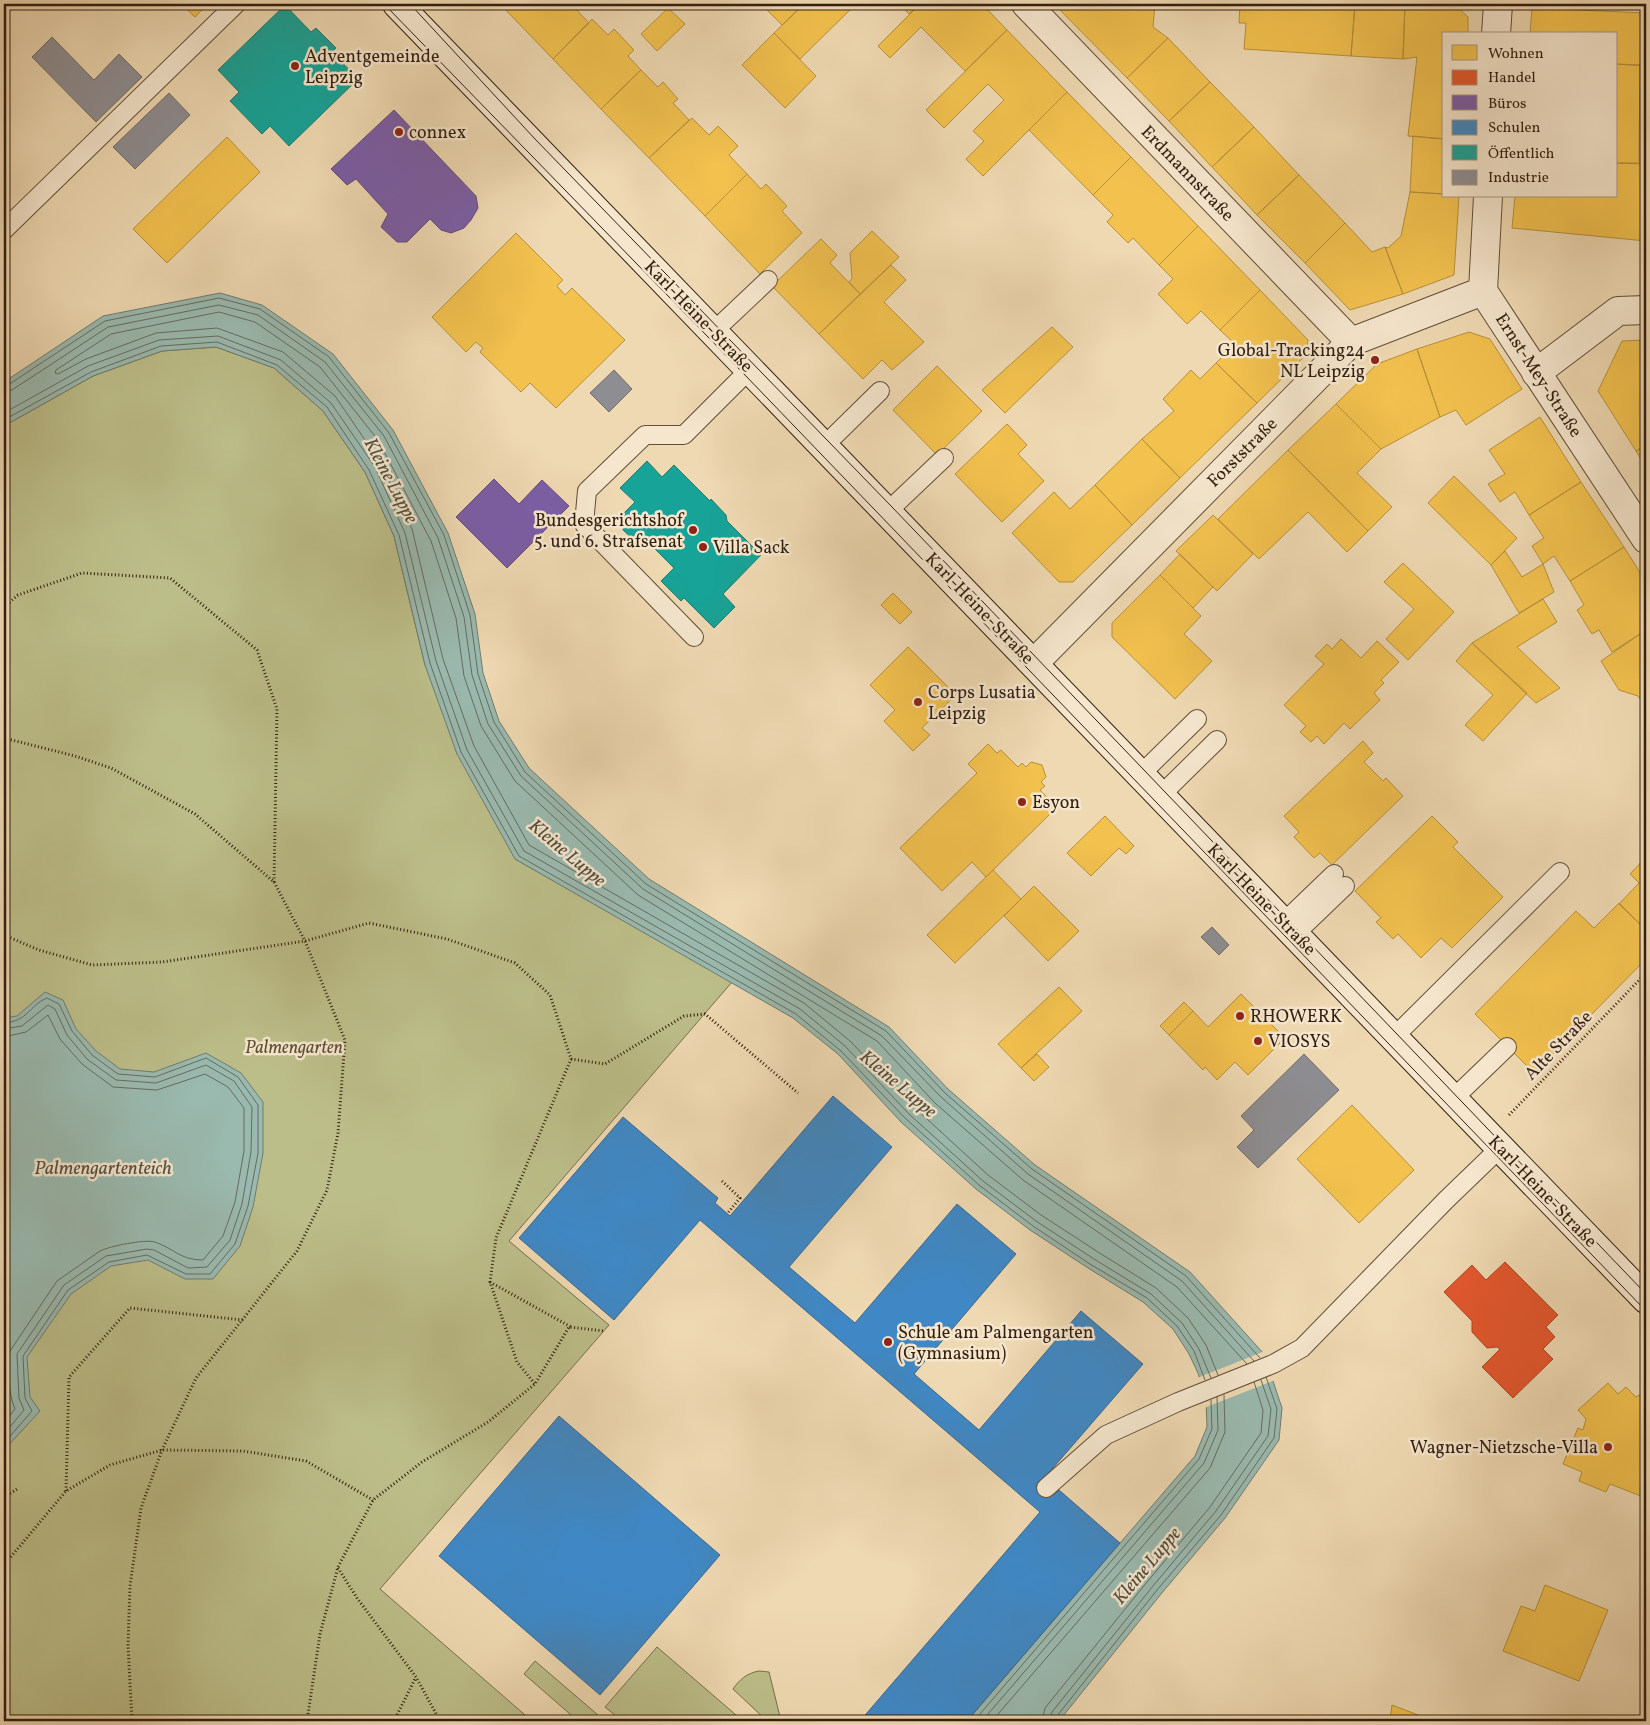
<svg xmlns="http://www.w3.org/2000/svg" width="1650" height="1725" font-family="Vollkorn,serif">
  <style>
    .green { fill: #bcbe89; stroke: #776e4c }
    .water { fill: #9abab0; stroke: #707c70 }
    .pier { fill: #efd9b2 }
    .homes { fill: #f2c14e; stroke: #b8903b }
    .shops { fill: #e4572e; stroke: #af4625 }
    .offices { fill: #7b5ea7; stroke: #654b7a }
    .schools { fill: #3f88c5; stroke: #3b688f }
    .public { fill: #17a398; stroke: #1f7b6f }
    .industry { fill: #8d8d92; stroke: #726c6b }
    .lines { fill: none; stroke-linecap: round; stroke-linejoin: round }
    .shore { stroke: #666c60; stroke-width: 1 }
    .service-casing { stroke: #614e38; stroke-width: 20 }
    .minor-casing { stroke: #614e38; stroke-width: 30 }
    .secondary-casing { stroke: #321f10; stroke-width: 30 }
    .path { stroke: #321f10; stroke-width: 3; stroke-dasharray: 1 2.5; stroke-linecap: butt }
    .service { stroke: #f5e6cd; stroke-width: 18 }
    .minor { stroke: #f5e6cd; stroke-width: 28 }
    .secondary { stroke: #f5e6cd; stroke-width: 28 }
    .tram { stroke: #321f10; stroke-width: 1 }
    .poi-dot { fill: #8f2418; stroke: #f5e6cd; stroke-width: 2 }
    .labels { text-anchor: middle; stroke-width: 5; stroke-linejoin: round; paint-order: stroke }
    .poi-label { font-size: 18px; fill: #321f10; stroke: #f5e6cd; text-anchor: start }
    .street-label { font-size: 18px; fill: #321f10; stroke: #f5e6cd }
    .park-label { font-size: 18px; font-style: italic; fill: #5b4f34; stroke: #f5e6cd }
    .water-label { font-size: 19px; font-style: italic; fill: #514e40; stroke: #f5e6cd }
  </style>
  <rect width="100%" height="100%" fill="#efd9b2"/>
  <filter id="stains"><feTurbulence type="fractalNoise" baseFrequency=".004" numOctaves="4"/><feColorMatrix values="0 0 0 0 .2 0 0 0 0 .09 0 0 0 0 .02 0 0 0 .5 -.17"/></filter>
  <radialGradient id="worn" r=".72"><stop offset=".6" stop-color="#630" stop-opacity="0"/><stop offset="1" stop-color="#630" stop-opacity=".3"/></radialGradient>
  <!-- green -->
  <path class="green" d="M216,347L274,368L323,411L365,472L394,536L425,665L515,859L732,982L509,1241L609,1325L380,1589L532,1721H4V426L93,376L162,351Z
    M657,1647L743,1721H622L605,1707Z
    M535,1661L605,1721H578L524,1674Z
    M759,1671L769,1672L781,1721H767L733,1689C739,1680 747,1673 759,1671Z"/>
  <!-- water -->
  <path class="water" d="M220,293L262,305L333,354L393,430L448,533L475,614L483,673L499,721L529,768L649,879L889,1027L948,1089L1035,1165L1190,1272L1264,1354L1282,1408L1279,1440L1225,1518L1161,1594L1059,1721H967L1195,1456L1207,1427L1206,1400L1198,1373L1189,1354L1173,1329L1143,1302L1088,1268L1030,1230L976,1189L901,1122L838,1054L793,1018L515,859L457,754L425,665L394,536L365,472L323,411L274,368L216,347L162,351L93,376L4,426V382L103,316Z
    M45,992L63,1000L76,1029L96,1051L120,1069L154,1072L206,1053L241,1073L263,1102V1153L253,1207L240,1246L213,1279H185L148,1260L111,1266L71,1294L27,1357L30,1397L40,1411L4,1450V1018L17,1016Z"/>
  <!-- pier -->
  <path class="pier" d="M1265,1351L1275,1380L1204,1408L1197,1378Z"/>
  <!-- homes -->
  <path class="homes" d="M181,4H208L195,17Z
    M500,4H571L589,23L553,59Z
    M761,4H804L782,25Z
    M804,4H856L800,59L774,33Z
    M899,4H920L909,14Z
    M920,4H982L1007,30L965,71L921,27L890,58L878,46Z
    M1060,4H1155L1153,27L1168,38L1127,78L1058,8Z
    M1240,4H1355L1351,56L1244,49L1246,23H1239Z
    M1355,4H1405L1403,59L1351,56Z
    M1405,4L1455,5L1468,17V34H1444V139L1408,136L1417,57L1403,59Z
    M668,8L685,24L657,51L641,34Z
    M1532,8L1646,13V66L1616,64V34H1530Z
    M592,19L608,35L614,29L634,50L628,56L641,70L601,109L553,59Z
    M1007,30L1067,92L983,176L966,159L984,141L973,131L1004,100L988,84L944,128L926,110Z
    M774,33L816,76L785,108L742,65Z
    M1168,38L1210,82L1169,121L1127,78Z
    M1616,64L1640,65L1639,163H1616Z
    M641,70L658,87L663,82L678,99L673,103L689,120L649,158L601,109Z
    M1210,82L1254,127L1212,167L1169,121Z
    M1067,92L1131,157L1093,195L1029,130Z
    M692,118L709,135L718,126L738,146L729,155L747,174L705,216L649,158Z
    M1254,127L1299,175L1257,215L1212,167Z
    M1413,136L1444,139V194L1410,192Z
    M227,137L260,172L167,263L133,229Z
    M1131,157L1198,226L1159,265L1133,238L1128,243L1107,222L1113,215L1093,195Z
    M1616,163L1646,164V241L1512,228L1515,196H1616Z
    M747,174L761,189L766,184L787,206L782,211L802,233L760,274L705,216Z
    M1299,175L1345,223L1305,263L1257,215Z
    M1410,192L1444,194V196H1459L1454,275L1403,294L1385,247L1388,248L1401,236Z
    M1345,223L1372,252L1385,247L1403,294L1350,310L1305,263Z
    M1198,226L1260,290L1220,330L1201,311L1187,324L1158,294L1173,279L1159,265Z
    M872,231L899,257L860,294L849,282L852,278L850,253Z
    M516,233L563,280L557,286L565,295L572,288L625,340L556,408L530,383L521,392L480,352L483,348L476,342L466,352L432,317Z
    M821,239L837,255L830,263L860,294L819,334L772,286Z
    M891,265L906,280L884,302L924,342L892,370L882,360L863,379L819,334Z
    M1260,290L1308,340L1307,354L1257,403L1216,363L1235,344L1220,330Z
    M1052,327L1073,347L1005,413L982,390Z
    M1469,332L1490,339L1522,389L1466,425L1456,410L1440,417L1417,349Z
    M1646,340V445L1636,451L1598,391L1622,341Z
    M1417,349L1440,417L1381,449L1336,404L1377,364Z
    M1216,363L1257,403L1180,478L1142,439L1174,411L1163,399L1191,370L1200,379Z
    M937,366L982,411L937,455L893,410Z
    M1336,404L1381,449L1357,473L1392,507L1368,531L1288,450Z
    M1540,417L1581,482L1529,515L1515,492L1500,502L1488,484L1505,474L1489,450Z
    M1007,424L1027,445L1018,454L1044,481L1002,522L955,474Z
    M1142,439L1180,478L1132,525L1095,485Z
    M1646,445V468L1636,451Z
    M1288,450L1368,531L1347,552L1308,512L1259,559L1218,519Z
    M1454,476L1517,538L1491,565L1428,503Z
    M1581,482L1624,547L1570,581L1554,556L1543,564L1532,546L1544,538L1529,515Z
    M1095,485L1132,525L1073,582H1059L1012,533L1054,492L1070,509Z
    M1213,515L1253,554L1217,591L1176,551Z
    M1624,547L1646,582V630L1612,652L1599,630L1592,634L1577,610L1584,605L1570,581Z
    M1505,551L1522,577L1543,564L1554,592L1519,613L1491,565Z
    M1180,554L1213,587L1193,608L1160,575Z
    M1403,563L1454,612L1408,660L1386,639L1414,609L1384,582Z
    M1160,575L1201,616L1184,634L1212,661L1175,699L1112,637V623Z
    M893,593L912,612L900,624L881,605Z
    M1543,599L1557,622L1517,647L1560,688L1536,703L1472,643Z
    M1646,630V704L1644,705L1638,696L1619,690L1601,661Z
    M1341,639L1361,658L1377,641L1399,662L1381,680L1384,683L1374,693L1380,700L1350,729L1344,723L1324,744L1317,736L1311,742L1300,732L1306,726L1284,705L1324,664L1315,656L1327,644L1332,649Z
    M1472,643L1527,693L1483,741L1465,725L1493,695L1456,661Z
    M908,647L956,695L922,728L930,735L913,751L884,721L895,710L870,685Z
    M1646,704V734L1644,730V705Z
    M1363,741L1373,753L1364,762L1383,781L1386,778L1403,796L1332,865L1320,853L1314,858L1294,837L1299,832L1284,816Z
    M988,744L997,753L1001,750L1018,767L1022,763L1026,767L1031,762L1042,765L1046,777L1041,782L1045,786L1040,790L1057,807L986,877L972,862L942,891L900,848L977,773L968,764Z
    M1105,816L1134,846L1126,854L1119,848L1091,876L1067,853Z
    M1432,816L1458,842L1453,847L1503,897L1452,948L1441,938L1421,958L1398,934L1393,939L1376,922L1381,918L1355,891Z
    M1646,857V930L1619,904L1639,883L1630,874Z
    M993,870L1021,899L955,963L927,935Z
    M1034,886L1079,931L1048,961L1004,916Z
    M1619,903L1646,930V959L1534,1073L1475,1014L1576,911L1594,928Z
    M1059,987L1082,1011L1021,1068L998,1044Z
    M1241,994L1285,1038L1248,1075L1235,1062L1217,1080L1205,1067L1203,1070L1169,1035L1193,1011L1208,1027Z
    M1184,1002L1193,1011L1169,1035L1160,1026Z
    M1037,1054L1049,1067L1034,1081L1021,1068Z
    M1352,1105L1414,1170L1359,1223L1297,1159Z
    M1608,1383L1618,1394L1626,1387L1636,1397L1639,1395L1646,1402V1498L1610,1484L1606,1492L1579,1481L1582,1472L1563,1464L1578,1428L1583,1430L1586,1419L1578,1410Z
    M1545,1585L1608,1610L1579,1681L1503,1651L1521,1606L1535,1611Z
    M1392,1705L1426,1718V1721H1390Z"/>
  <!-- shops -->
  <path class="shops" d="M1505,1262L1558,1315L1546,1327L1555,1337L1543,1349L1553,1359L1513,1398L1482,1367L1500,1349L1497,1347L1487,1348L1472,1332V1321L1444,1292L1472,1265L1486,1280Z"/>
  <!-- offices -->
  <path class="offices" d="M394,110L476,196L478,208L471,220L464,228L451,233L441,230L430,219L407,242H397L381,227L388,214L356,179L347,185L331,169Z
    M494,479L519,504L542,480L569,506L507,568L456,517Z"/>
  <!-- schools -->
  <path class="schools" d="M833,1096L892,1147L789,1267L855,1323L957,1204L1016,1254L914,1374L979,1430L1081,1311L1143,1364L1040,1483L1054,1495L1059,1490L1120,1543L967,1721H860L1040,1512L700,1220L614,1320L519,1238L623,1117L718,1198L715,1203L730,1216Z
    M559,1416L720,1555L600,1695L439,1556Z"/>
  <!-- public -->
  <path class="public" d="M285,5L311,32L316,28L336,48L332,52L358,79L289,146L270,126L262,134L230,101L239,92L218,70Z
    M647,461L662,477L674,465L710,501L711,499L726,515L727,521L761,555L723,594L735,607L714,628L684,598L681,601L661,581L674,568L642,536L632,538L623,530L625,519L621,516L635,502L620,488Z"/>
  <!-- industry -->
  <path class="industry" d="M52,37L94,80L119,54L142,77L96,122L32,57Z
    M169,93L190,115L135,169L113,147Z
    M614,370L632,389L609,412L590,393Z
    M1212,927L1229,945L1219,955L1201,937Z
    M1304,1054L1339,1090L1258,1168L1237,1147L1254,1130L1241,1116Z"/>
  <g class="lines">
    <!-- shore -->
    <path class="shore" d="M4,386L8,385L105,321L219,298L260,309L329,357L389,433L444,535L470,615L478,674L494,722L525,772L646,884L886,1031L945,1093L1032,1169L1186,1276L1260,1358
      M4,392L12,390L108,327L219,305L258,315L325,362L384,436L438,538L464,617L472,675L488,724L521,776L643,889L882,1036L941,1097L1028,1174L1182,1281L1254,1361
      M4,413L88,366L159,340L218,336L281,360L331,403L375,467L405,533L436,661L467,750L524,851L800,1009L845,1046L909,1114L983,1181L1036,1221L1094,1259L1151,1294L1182,1323L1199,1349L1211,1378
      M4,420L91,372L161,346L217,342L277,365L327,407L369,470L399,535L430,663L461,752L519,856L796,1014L841,1051L905,1118L979,1185L1033,1226L1090,1264L1147,1298L1177,1326L1194,1351L1205,1380
      M4,1023C29,1021 28,1006 47,998L59,1004L72,1031L92,1055L118,1074L155,1077L206,1058L238,1077L258,1105V1153L248,1206L235,1244L210,1274H186L147,1255L109,1262L68,1290L23,1356L25,1398L32,1411L4,1443
      M4,1029L22,1026L48,1005L55,1009L67,1035L87,1059L116,1080L156,1083L206,1065L234,1081L252,1107L251,1152L242,1204L230,1240L207,1267L188,1268L154,1250L147,1249L106,1256L64,1285L17,1354L19,1398L24,1410L4,1434
      M4,1037L26,1032L48,1015L60,1039L82,1064L113,1087L157,1090L205,1074L228,1087L244,1108V1151L235,1202L223,1236L203,1260C180,1260 175,1249 155,1242C145,1239 110,1246 100,1251L57,1281L10,1351C6,1364 9,1396 15,1409L4,1423
      M1218,1375L1206,1345L1188,1318L1156,1288L1098,1252L1041,1215L988,1175L915,1108L850,1041L804,1003L529,845L474,746L443,659L412,529L380,462L335,396L283,352L217,328L156,333L86,359L58,374L55,373L56,370L111,334L219,312L255,322L320,367L378,440L431,541L456,618L464,676L481,726L515,781L638,895L877,1041L935,1103L1023,1180L1177,1287L1247,1364
      M974,1721L1199,1459L1212,1429L1211,1400
      M982,1721L1204,1463L1218,1430L1217,1397
      M992,1721L1210,1468L1225,1432L1224,1395
      M1042,1721L1045,1708L1147,1582L1210,1507L1261,1433L1263,1410L1254,1382
      M1049,1721L1052,1712L1153,1586L1216,1511L1268,1436L1271,1409L1261,1380
      M1056,1721L1057,1716L1157,1590L1221,1515L1274,1438L1277,1409L1266,1377"/>
    <!-- service casing -->
    <g class="service-casing">
      <path id="service" d="M4,230L236,4
        M714,331L768,280
        M824,446L880,391
        M887,512L944,458
        M694,637L584,524L587,491L645,435H684L750,369
        M1141,774L1197,719
        M1161,795L1217,740
        M1284,922L1334,874
        M1295,934L1345,886
        M1394,1037L1560,872
        M1454,1098L1507,1047
        M1046,1488L1106,1435L1178,1402L1273,1364L1302,1348L1446,1200L1501,1147"/>
    </g>
    <!-- minor casing -->
    <g class="minor-casing">
      <path id="minor" d="M1026,4L1351,342
        M1496,34L1498,4
        M1488,196L1483,291L1646,539
        M1536,373L1618,311L1646,310
        M1034,663L1351,342L1483,291"/>
    </g>
    <!-- secondary casing -->
    <g class="secondary-casing">
      <path id="secondary" d="M397,4L1646,1299"/>
    </g>
    <!-- path -->
    <path class="path" d="M4,607L18,595L82,573L170,578L257,650L277,709L274,882
      M4,738L75,756L111,768L195,814L274,882L305,941L345,1040L338,1133L327,1190L297,1251L196,1378L162,1450L141,1508L130,1586L128,1645L132,1721
      M4,935L39,950L92,965L162,962L305,941L369,923L447,939L515,963L550,995L571,1059L496,1238L490,1282L517,1362L535,1384
      M571,1059L605,1064L684,1016L705,1014L798,1093
      M1509,1115L1646,973
      M722,1181L740,1198L727,1214
      M490,1282L571,1327
      M66,1491L69,1377L130,1308L243,1320
      M4,1497L19,1488
      M4,1565L66,1491L110,1465L162,1450L243,1451L306,1461L373,1500
      M338,1568L357,1598L416,1677L440,1721
      M307,1721L320,1634L338,1567L373,1500L422,1462L488,1422L535,1384L569,1327L604,1331
      M394,1721L416,1677"/>
    <!-- service -->
    <use href="#service" class="service"/>
    <!-- minor -->
    <use href="#minor" class="minor"/>
    <!-- secondary -->
    <use href="#secondary" class="secondary"/>
    <!-- tram -->
    <path class="tram" d="M384,4L744,374L1646,1311
      M410,4L535,139L892,507L1646,1294"/>
  </g>
  <!-- markers -->
  <g class="poi-dot">
    <circle cx="295" cy="66" r="5"/>
    <circle cx="399" cy="132" r="5"/>
    <circle cx="1375" cy="360" r="5"/>
    <circle cx="693" cy="530" r="5"/>
    <circle cx="703" cy="547" r="5"/>
    <circle cx="918" cy="702" r="5"/>
    <circle cx="1022" cy="802" r="5"/>
    <circle cx="1240" cy="1016" r="5"/>
    <circle cx="1258" cy="1041" r="5"/>
    <circle cx="888" cy="1342" r="5"/>
    <circle cx="1608" cy="1447" r="5"/>
  </g>
  <g class="labels">
    <!-- poi labels -->
    <g class="poi-label">
      <text x="305" y="62">Adventgemeinde<tspan x="305" dy="21">Leipzig</tspan></text>
      <text x="409" y="138">connex</text>
      <text x="1365" y="356" text-anchor="end">Global-Tracking24<tspan x="1365" dy="21">NL Leipzig</tspan></text>
      <text x="683" y="526" text-anchor="end">Bundesgerichtshof<tspan x="683" dy="21">5. und 6. Strafsenat</tspan></text>
      <text x="713" y="553">Villa Sack</text>
      <text x="928" y="698">Corps Lusatia<tspan x="928" dy="21">Leipzig</tspan></text>
      <text x="1032" y="808">Esyon</text>
      <text x="1250" y="1022">RHOWERK</text>
      <text x="1268" y="1047">VIOSYS</text>
      <text x="898" y="1338">Schule am Palmengarten<tspan x="898" dy="21">(Gymnasium)</tspan></text>
      <text x="1598" y="1453" text-anchor="end">Wagner-Nietzsche-Villa</text>
    </g>
    <!-- street labels -->
    <g class="street-label">
      <text transform="translate(1188 173) rotate(46)" y="6">Erdmannstraße</text>
      <text transform="translate(699 316) rotate(46)" y="6">Karl-Heine-Straße</text>
      <text transform="translate(1539 375) rotate(57)" y="6">Ernst-Mey-Straße</text>
      <text transform="translate(1242 452) rotate(-45)" y="6">Forststraße</text>
      <text transform="translate(980 608) rotate(46)" y="6">Karl-Heine-Straße</text>
      <text transform="translate(1262 899) rotate(46)" y="6">Karl-Heine-Straße</text>
      <text transform="translate(1558 1045) rotate(-46)" y="6">Alte Straße</text>
      <text transform="translate(1543 1191) rotate(46)" y="6">Karl-Heine-Straße</text>
    </g>
    <!-- park labels -->
    <g class="park-label">
      <text x="294" y="1053">Palmengarten</text>
    </g>
    <!-- water labels -->
    <g class="water-label">
      <text transform="translate(392 480) rotate(62)" y="7">Kleine Luppe</text>
      <text transform="translate(568 852) rotate(40)" y="7">Kleine Luppe</text>
      <text transform="translate(899 1083) rotate(40)" y="7">Kleine Luppe</text>
      <text x="103" y="1174">Palmengartenteich</text>
      <text transform="translate(1146 1565) rotate(-50)" y="7">Kleine Luppe</text>
    </g>
  </g>
  <!-- margin -->
  <rect width="1650" height="1725" fill="none" stroke="#efd9b2" stroke-width="20"/>
  <rect x="5" y="5" width="1640" height="1715" fill="none" stroke="#321f10" stroke-width="2.5"/>
  <rect x="10" y="10" width="1630" height="1705" fill="none" stroke="#321f10"/>
  <!-- legend -->
  <rect x="1442" y="32" width="175" height="165" fill="#f5e6cd" stroke="#a79681"/>
  <rect x="1452" y="45" width="25" height="15" fill="#f2c14e" stroke="#a79681"/>
  <text x="1488" y="58" font-size="15" fill="#321f10">Wohnen</text>
  <rect x="1452" y="70" width="25" height="15" fill="#e4572e" stroke="#a79681"/>
  <text x="1488" y="82" font-size="15" fill="#321f10">Handel</text>
  <rect x="1452" y="95" width="25" height="15" fill="#7b5ea7" stroke="#a79681"/>
  <text x="1488" y="108" font-size="15" fill="#321f10">Büros</text>
  <rect x="1452" y="120" width="25" height="15" fill="#3f88c5" stroke="#a79681"/>
  <text x="1488" y="132" font-size="15" fill="#321f10">Schulen</text>
  <rect x="1452" y="145" width="25" height="15" fill="#17a398" stroke="#a79681"/>
  <text x="1488" y="158" font-size="15" fill="#321f10">Öffentlich</text>
  <rect x="1452" y="170" width="25" height="15" fill="#8d8d92" stroke="#a79681"/>
  <text x="1488" y="182" font-size="15" fill="#321f10">Industrie</text>
  <rect width="100%" height="100%" filter="url(#stains)"/>
  <rect width="100%" height="100%" fill="url(#worn)"/>
</svg>
